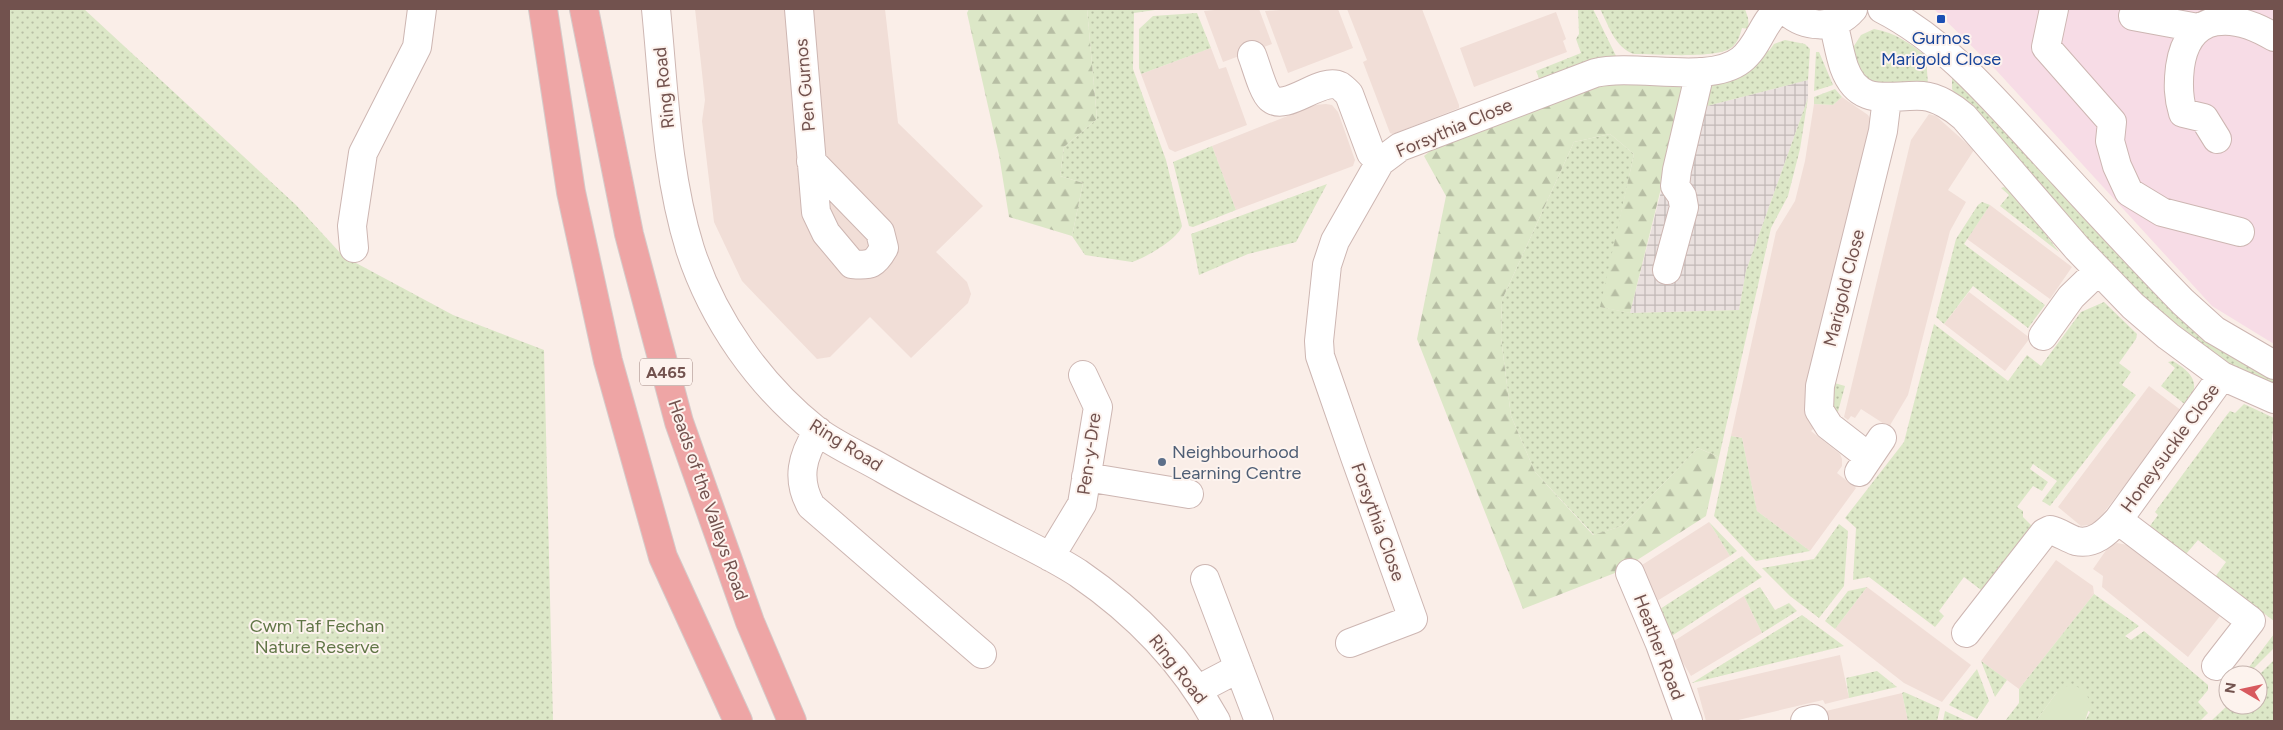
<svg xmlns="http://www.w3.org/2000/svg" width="2283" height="730" font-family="Figtree,sans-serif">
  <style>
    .residential { fill: #f1ded7 }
    .industrial { fill: url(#industrial-grid) }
    .medical { fill: #f7dce6 }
    .grass { fill: url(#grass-dots) }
    .forest { fill: url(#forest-firs) }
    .pitch { fill: #dce7c7 }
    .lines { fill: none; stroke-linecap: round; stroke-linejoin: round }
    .minor-casing { stroke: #cdb6b2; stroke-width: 30 }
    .highway-casing { stroke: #d5cbca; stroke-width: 30 }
    .minor { stroke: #fff; stroke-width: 28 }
    .highway { stroke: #eea5a5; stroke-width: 28 }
    .transit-dot { fill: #1a4fb4; stroke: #fdf3ee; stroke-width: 2 }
    .service-dot { fill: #5c6f8a; stroke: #fdf3ee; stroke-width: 2 }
    .labels { text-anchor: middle; stroke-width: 4; stroke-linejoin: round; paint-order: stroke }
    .shield { fill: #fdf3ee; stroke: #9c827e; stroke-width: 1 }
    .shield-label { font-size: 16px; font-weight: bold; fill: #72524e }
    .transit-label { font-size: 18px; fill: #164399; stroke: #fdf3ee }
    .street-label { font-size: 18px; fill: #72524e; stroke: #fdf3ee }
    .service-label { font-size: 18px; fill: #4e5e75; stroke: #fdf3ee; text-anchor: start }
    .park-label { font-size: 18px; fill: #617647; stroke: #fdf3ee }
  </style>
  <defs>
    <pattern id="industrial-grid" width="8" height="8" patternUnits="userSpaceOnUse" patternTransform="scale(1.25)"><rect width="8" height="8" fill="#e9e0de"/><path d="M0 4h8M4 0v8" fill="none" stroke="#c1b8b6"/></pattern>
    <pattern id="grass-dots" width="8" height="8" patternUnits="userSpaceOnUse" patternTransform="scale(1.25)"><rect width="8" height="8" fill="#dce7c7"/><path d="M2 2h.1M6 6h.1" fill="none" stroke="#b7bea4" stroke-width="1.8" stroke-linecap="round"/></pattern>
    <pattern id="forest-firs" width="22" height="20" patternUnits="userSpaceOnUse" patternTransform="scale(1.25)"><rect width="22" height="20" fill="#dce7c7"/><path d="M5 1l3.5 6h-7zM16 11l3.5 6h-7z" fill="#b7bea4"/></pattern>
  </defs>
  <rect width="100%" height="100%" fill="#faeee8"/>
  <!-- residential -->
  <path class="residential" d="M695,9H885L898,123L983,206L936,252L967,282L971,294L968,303L911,358L870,317L830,357L817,359L742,281L714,222L702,121L705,100Z
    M1225,9H1259L1272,44L1223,62L1204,11Z
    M1294,9H1338L1353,48L1288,73L1265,11Z
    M1347,9H1422L1459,105V108L1393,134L1390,133L1363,62L1367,60Z
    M1556,12L1566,39L1563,41L1567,52L1474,87L1460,48Z
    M1211,48L1219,69L1226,67L1247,125L1175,152L1169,149L1141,74Z
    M1842,97L1868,115L1871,120V135L1806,389L1808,413L1816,426L1811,431L1840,454L1842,459V466L1837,473L1856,488L1810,551L1757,511L1742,438L1731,436L1776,232L1795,201L1805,161L1814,104L1833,105Z
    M1326,104L1332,105L1338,112L1355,160L1353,166L1236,210L1212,146L1315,105Z
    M1929,114L1936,116L1974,150L1948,190L1966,202L1950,231L1908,395L1889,427L1861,409L1855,418L1851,416L1848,420L1844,417L1911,140Z
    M1990,205L2072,267L2050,299L1967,239Z
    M1969,292L2030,338L2005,371L1944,324Z
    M2149,386L2182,411L2095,524L2081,526L2058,507Z
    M1709,522L1730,556L1657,601L1642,565Z
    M2117,543L2128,545L2136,550L2220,616L2188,657L2102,587L2103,576L2093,569L2109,546Z
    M2056,560L2093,586L2094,594L2019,689L1981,661Z
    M1867,587L1971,665L1942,702L1904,683L1835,629Z
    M1744,596L1762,633L1691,676L1671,643Z
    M1840,655L1849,698L1825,704L1823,700L1734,721H1706L1697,688Z
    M1902,693L1908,721H1828L1826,711Z"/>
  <!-- industrial -->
  <path class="industrial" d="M1808,80V98L1746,271L1739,310L1630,313L1684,102L1703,107Z"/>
  <!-- medical -->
  <path class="medical" d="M1934,9H2274V344L2212,306L1996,70Z"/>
  <!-- grass -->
  <path class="grass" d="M9,9H84L296,205L343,256L453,315L544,350L553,721H9Z
    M1087,9H1162L1134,13L1133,69L1166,160L1182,226C1178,239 1145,258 1132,262L1085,255L1072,236L1083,183L1060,176L1064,147L1097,119Z
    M1578,9H1593L1618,60L1541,83L1536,71L1581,53L1576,39L1579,34Z
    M1600,9H1745L1748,18L1749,29L1742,28C1740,35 1738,43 1731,48C1715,59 1655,54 1634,54C1615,48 1609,26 1600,9Z
    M1197,13L1211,48L1141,74L1139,68V29L1153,16Z
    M1874,29C1896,33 1909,43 1926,56L1928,85L1875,86L1860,77L1852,49L1861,35Z
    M1785,40L1805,44L1810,49L1808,80L1703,107L1709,88L1764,48L1769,51L1774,44Z
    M1816,52H1819L1833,85L1814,91Z
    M1952,77L1977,97L2218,347L2274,380V392L2215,360L2132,291L1963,103L1952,89Z
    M1835,89L1842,97L1833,105L1814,104V97Z
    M1808,98L1800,149L1788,196L1771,228L1719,457L1698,448L1622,526L1594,535L1535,472L1511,416L1501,338L1502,300L1574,142L1610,134L1634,154L1601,307L1631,313L1739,310L1746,271Z
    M1212,146L1236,210L1193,227L1189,226L1173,162Z
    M1327,184L1296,242L1248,254L1199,275L1191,234Z
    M2004,187L2014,193L2059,252L2000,206L2009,195L2001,188Z
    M1982,202L1990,205L1964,244L2045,305L2028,328L1973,286L1944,324L1936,317L1956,239L1978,205Z
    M2104,302L2137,334L2136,339L2119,363L2131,372L2122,385L2136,395L2050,506L2042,501L2057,481L2033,464L2030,469L2048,482L2042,491L2033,486L2017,507L2023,511V517L2034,528L1985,593L1964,577L1939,611L1944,616L1935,627L1869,577L1853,580L1856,528L1845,518L1904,442L1934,324L2008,381L2027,355L2041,366L2081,312Z
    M2173,361C2193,373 2202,385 2186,405L2161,386L2175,368L2168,362Z
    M1831,382L1845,386L1836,419L1831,410Z
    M2244,404L2274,418L2272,440L2274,442V621L2258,609L2254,612L2215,577L2226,562L2198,540L2186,554L2182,555L2147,530L2158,515L2155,512L2226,416L2230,411L2235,413Z
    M1731,436L1742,438L1757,511L1810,551L1756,561L1714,516Z
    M1709,522L1737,551L1730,556Z
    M1839,524L1848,531L1844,586L1819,618L1790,596L1762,568L1814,559Z
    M1742,556L1762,577L1670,637L1660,609Z
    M1760,587L1775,610L1789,603L1797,611L1762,633L1744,596Z
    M1867,587L1835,629L1825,621L1848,591Z
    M2094,594L2139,626L2125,636L2131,640L2144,631L2208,685V690L2198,702L2208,713L2200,721H2085L2090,712L2057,692L2036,721H2005L2019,703V689Z
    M1802,615L1844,646L1692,683Z
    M2274,634V648L2247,675H2243Z
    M2274,660V721H2211L2228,705H2258V676Z
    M1981,661L2007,680L1995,697Z
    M1977,669L1989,701L1977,719L1949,705Z
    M1877,671L1897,687L1849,698L1846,678Z
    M1904,692L1940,708L1937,721H1908L1902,693Z
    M1945,711L1967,721H1943Z"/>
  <!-- forest -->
  <path class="forest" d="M969,9H1087L1097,119L1064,147L1060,176L1083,183L1072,236L1009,217L999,155L967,13Z
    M1625,80L1676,82L1685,92L1630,313L1600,307L1634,154L1610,134L1574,142L1502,300L1501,338L1511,416L1535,472L1593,535L1622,526L1698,448L1719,457L1706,516L1620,571L1523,609L1417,339L1446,196L1424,156L1440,143L1596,85Z"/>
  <!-- pitch -->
  <path class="pitch" d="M2071,684L2084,690L2091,703L2085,721H2036L2057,692Z"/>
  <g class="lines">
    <!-- minor casing -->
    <g class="minor-casing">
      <path id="minor" d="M656,9C664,89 666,172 690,249C713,320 759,385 817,431C837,446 863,457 885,470C927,494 971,516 1014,538C1036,549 1058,560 1078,573C1135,612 1183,661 1216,721
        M799,9L816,212L826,233L852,264C871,266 875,264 884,248L880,232L811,161
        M1784,9C1803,28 1834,31 1853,9
        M1882,9C1943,40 1990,95 2035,144C2084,197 2133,251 2183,302L2214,330L2274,365
        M2054,9L2046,47L2112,122L2110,141L2117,166L2129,192L2162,212L2240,232
        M2133,16L2198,28
        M1833,22C1837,37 1839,52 1844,67C1859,109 1890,94 1923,96C1937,97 1954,108 1964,117L2077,248L2133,306L2168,336L2222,376L2274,399
        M1252,55C1256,65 1263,92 1270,98C1286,113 1321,76 1340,86C1343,88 1346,91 1349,94L1371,153L1380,162
        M2217,139L2204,118L2183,113C2178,97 2178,84 2180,67C2188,10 2234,13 2274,37
        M354,248L352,226L363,153L417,47L422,9
        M1667,270L1684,207L1682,196L1675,186L1677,170L1700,72
        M2043,336L2071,297L2098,271
        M818,431C802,456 796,479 811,506L982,654
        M1869,457L1829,426L1819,410L1820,386L1883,131L1887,98
        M1859,472L1882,438
        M1086,477L1189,494
        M1050,557L1082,504L1098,407L1083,375
        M1630,573L1660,644L1688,721
        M1205,579L1259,721
        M1966,633L2044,533L2050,530C2059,532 2067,538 2076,541C2094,545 2107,532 2118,520
        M1350,643L1413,619L1355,457L1320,356L1319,341L1327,265L1335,241L1380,162L1400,147L1595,73C1636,63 1709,85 1741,60C1759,46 1762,23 1779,9
        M2216,666L2251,621L2118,520L2222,376
        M1199,689L1239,668
        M1805,721L1814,719"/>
    </g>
    <!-- highway casing -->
    <g class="highway-casing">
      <path id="highway" d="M543,9L571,192L608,361L663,557L738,721
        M584,9L629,234L679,422L750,622L792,721"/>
    </g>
    <!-- minor -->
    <use href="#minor" class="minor"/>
    <!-- highway -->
    <use href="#highway" class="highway"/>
  </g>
  <!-- markers -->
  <rect class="transit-dot" x="1936" y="14" width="10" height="10" rx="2.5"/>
  <circle class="service-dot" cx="1162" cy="462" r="5"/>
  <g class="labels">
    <!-- shield labels -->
    <rect class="shield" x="640" y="358.5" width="52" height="27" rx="4"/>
    <g class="shield-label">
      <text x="666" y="378">A465</text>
    </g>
    <!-- transit labels -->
    <g class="transit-label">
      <text x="1941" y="44">Gurnos<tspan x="1941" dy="21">Marigold Close</tspan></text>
    </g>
    <!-- street labels -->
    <g class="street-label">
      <text transform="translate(805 85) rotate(-95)" y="6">Pen Gurnos</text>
      <text transform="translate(664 88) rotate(-96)" y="6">Ring Road</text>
      <text transform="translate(1454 128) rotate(-23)" y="6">Forsythia Close</text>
      <text transform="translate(1844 288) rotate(-76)" y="6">Marigold Close</text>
      <text transform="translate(846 445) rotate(32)" y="6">Ring Road</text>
      <text transform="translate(2170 448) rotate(-54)" y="6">Honeysuckle Close</text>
      <text transform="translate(1089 454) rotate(-82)" y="6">Pen-y-Dre</text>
      <text transform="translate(708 500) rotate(71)" y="6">Heads of the Valleys Road</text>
      <text transform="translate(1378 522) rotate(70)" y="6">Forsythia Close</text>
      <text transform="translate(1659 647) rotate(69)" y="6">Heather Road</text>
      <text transform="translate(1178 669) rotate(52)" y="6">Ring Road</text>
    </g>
    <!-- service labels -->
    <g class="service-label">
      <text x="1172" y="458">Neighbourhood<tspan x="1172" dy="21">Learning Centre</tspan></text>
    </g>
    <!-- park labels -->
    <g class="park-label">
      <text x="317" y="632">Cwm Taf Fechan<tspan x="317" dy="21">Nature Reserve</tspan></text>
    </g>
  </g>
  <!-- border -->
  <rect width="2283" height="730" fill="none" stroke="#72524e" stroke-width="20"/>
  <!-- north arrow -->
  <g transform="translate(2243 690) rotate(279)"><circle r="24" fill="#fdf3ee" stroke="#c5b3ae"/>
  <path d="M0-4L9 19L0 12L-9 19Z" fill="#d8595e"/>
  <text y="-8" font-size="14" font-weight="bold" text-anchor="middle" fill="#72524e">N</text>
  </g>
</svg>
